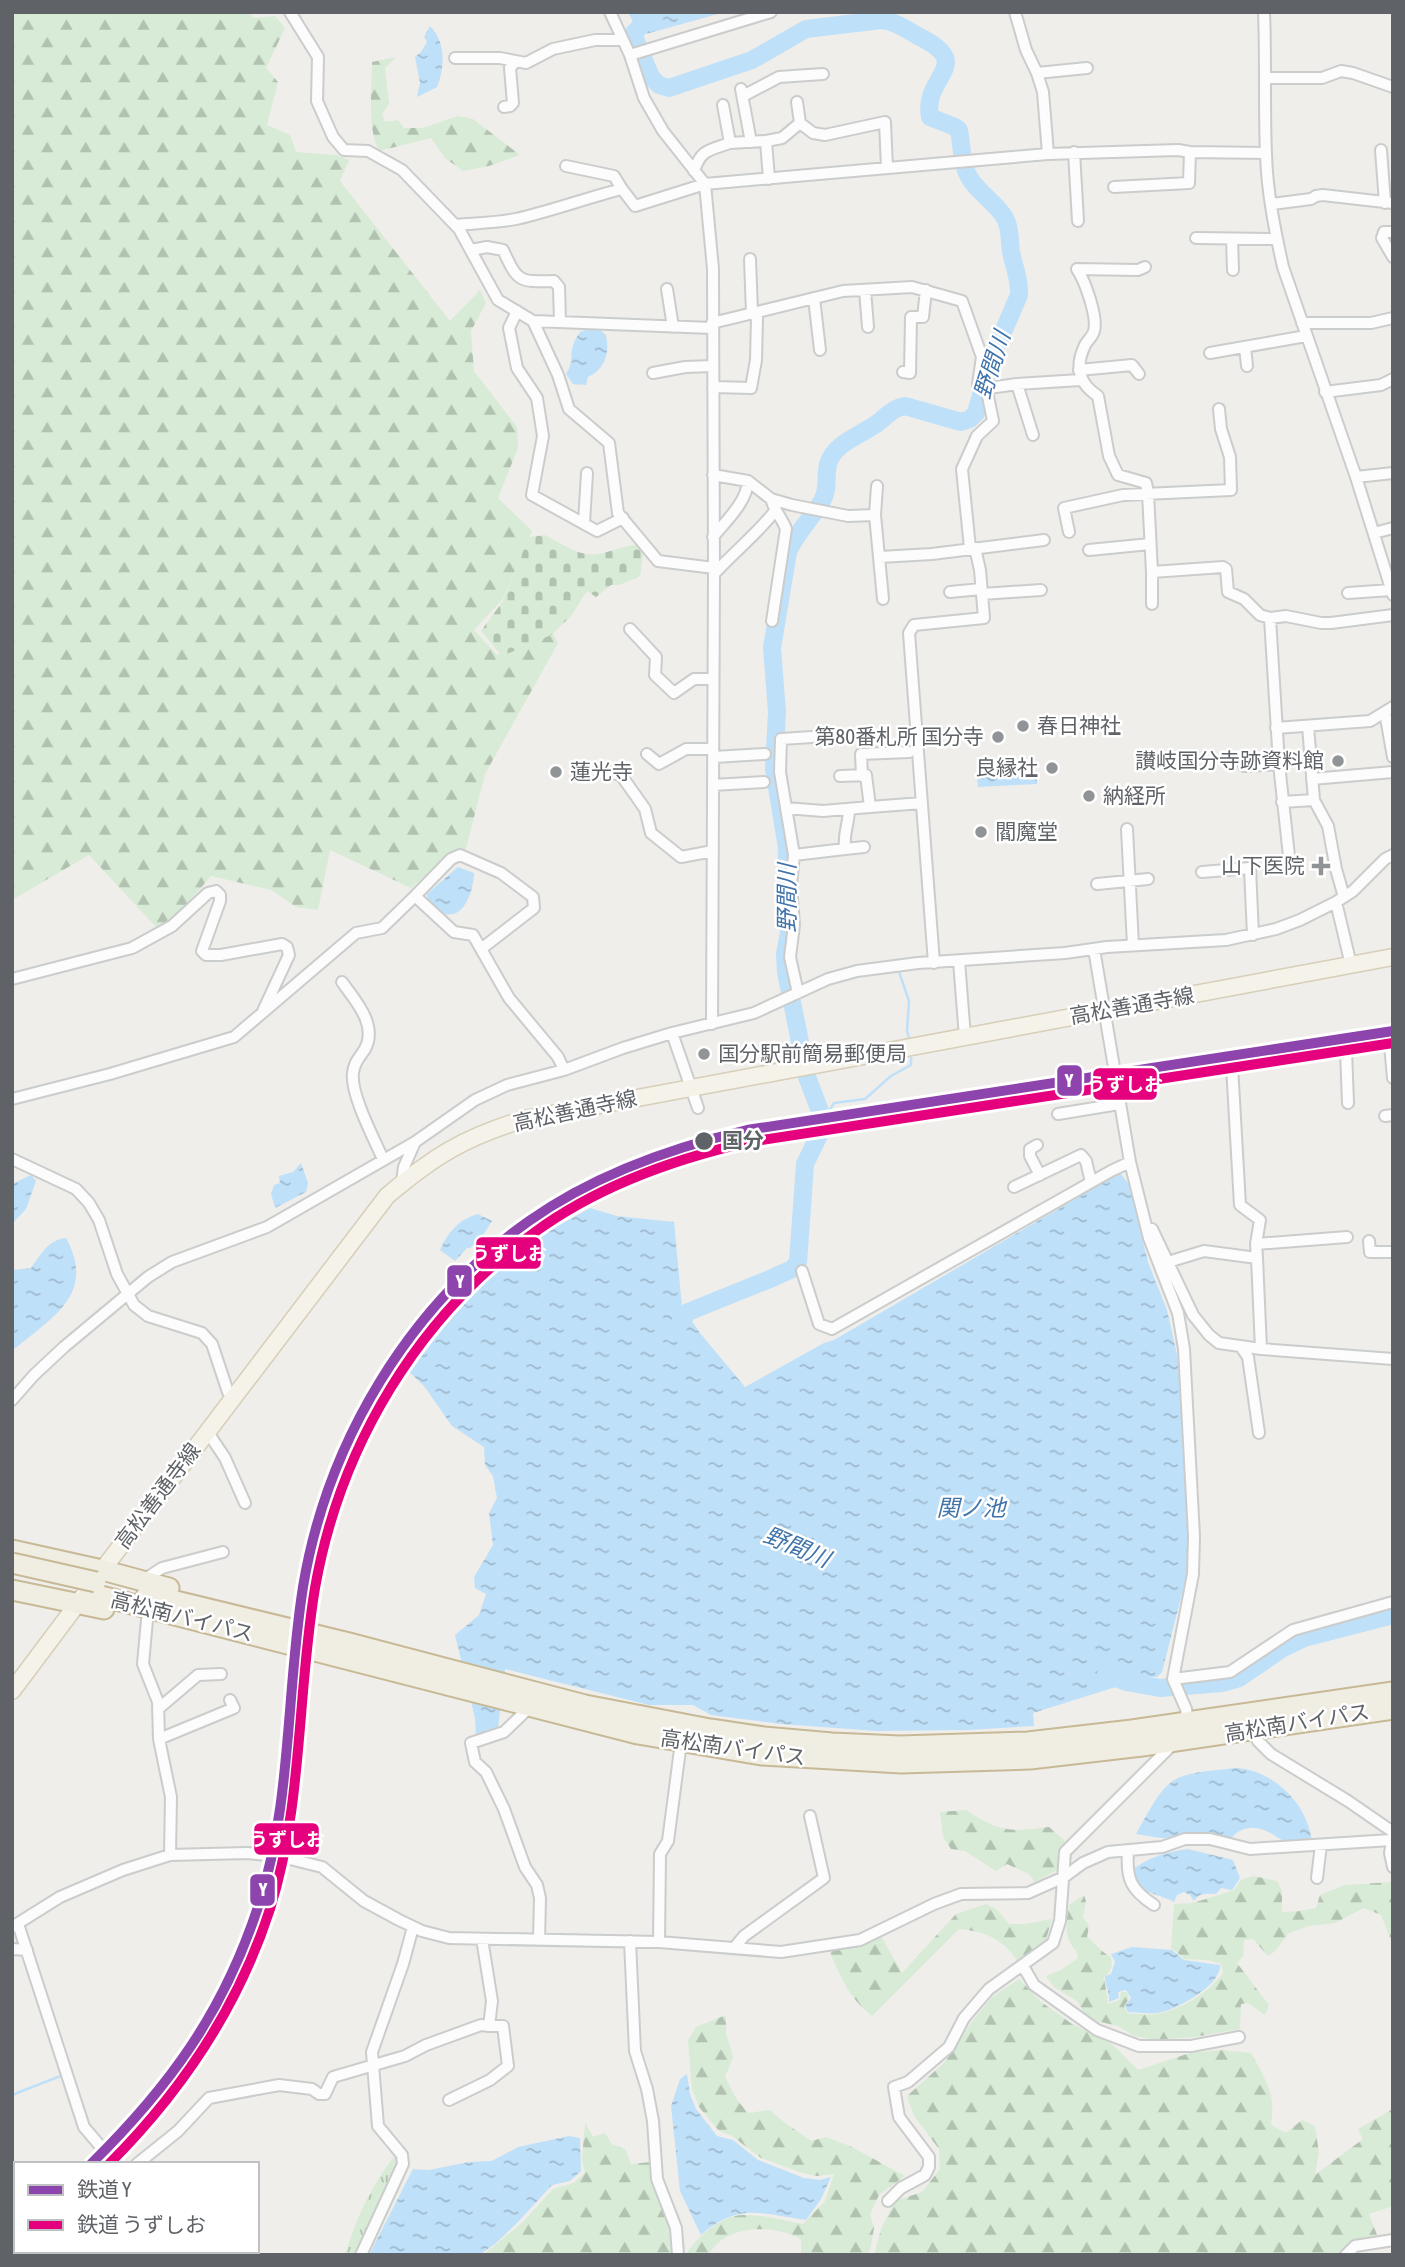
<svg xmlns="http://www.w3.org/2000/svg" width="1405" height="2267" font-family="'Asap Condensed','Noto Sans JP',sans-serif">
  <style>
    .grass { fill: url(#grass-tufts) }
    .forest { fill: url(#forest-firs) }
    .cemetery { fill: url(#cemetery-stones) }
    .water { fill: url(#water-ripples) }
    .lines { fill: none; stroke-linecap: round; stroke-linejoin: round }
    .stream { stroke: #bfe0f9; stroke-width: 2.5 }
    .river { stroke: #bfe0f9; stroke-width: 18 }
    .street-casing { stroke: #cbcccc; stroke-width: 14 }
    .primary-casing { stroke: #d7ceb8; stroke-width: 19 }
    .highway-casing { stroke: #c8b996; stroke-width: 23 }
    .street { stroke: #fdfcfc; stroke-width: 10 }
    .primary { stroke: #f4f2e9; stroke-width: 16 }
    .highway { stroke: #f0ede3; stroke-width: 19 }
    .highway-bridge-casing { stroke: #c8b996; stroke-width: 23; stroke-linecap: butt }
    .highway-bridge { stroke: #f0ede3; stroke-width: 19 }
    .rail-1-casing { stroke: #fff; stroke-width: 16 }
    .rail-2-casing { stroke: #fff; stroke-width: 16 }
    .rail-1 { stroke: #8e44ad; stroke-width: 10 }
    .rail-2 { stroke: #e5007d; stroke-width: 10 }
    .poi-dot { fill: #919496; stroke: #fff; stroke-width: 2.5 }
    .stop-dot { fill: #5f6368; stroke: #fff; stroke-width: 2.5 }
    .labels { text-anchor: middle; stroke-width: 5; stroke-linejoin: round; paint-order: stroke }
    .poi-label { font-size: 21px; fill: #5f6368; stroke: #fff; text-anchor: start }
    .street-label { font-size: 21px; fill: #5f6368; stroke: #fff }
    .stop-label { font-size: 21px; font-weight: bold; fill: #5f6368; stroke: #fff; text-anchor: start }
    .water-label { font-size: 23px; font-style: italic; fill: #4174aa; stroke: #fff }
    .line-badge { stroke: #fff; stroke-width: 2.5 }
    .badge-label { font-size: 19px; text-anchor: middle; font-weight: bold; fill: #fff }
  </style>
  <defs>
    <pattern id="grass-tufts" width="24" height="20" patternUnits="userSpaceOnUse" patternTransform="scale(1.75)"><rect width="24" height="20" fill="#d8ebd6"/><path d="M3 7l-1-3M5 7V3M7 7l1-3M15 17l-1-3M17 17v-4M19 17l1-3" fill="none" stroke="#b2c2b1"/></pattern>
    <pattern id="forest-firs" width="22" height="20" patternUnits="userSpaceOnUse" patternTransform="scale(1.75)"><rect width="22" height="20" fill="#d8ebd6"/><path d="M5 1l3.5 6h-7zM16 11l3.5 6h-7z" fill="#b2c2b1"/></pattern>
    <pattern id="cemetery-stones" width="16" height="16" patternUnits="userSpaceOnUse" patternTransform="scale(1.75)"><rect width="16" height="16" fill="#d8ebd6"/><path d="M2 7V4a2 2 0 0 1 4 0v3zM10 15v-3a2 2 0 0 1 4 0v3z" fill="#b2c2b1"/></pattern>
    <pattern id="water-ripples" width="26" height="14" patternUnits="userSpaceOnUse" patternTransform="scale(1.75)"><rect width="26" height="14" fill="#bfe0f9"/><path d="M2 4q2-2 4 0t4 0M15 11q2-2 4 0t4 0" fill="none" stroke="#9eb9cd"/></pattern>
  </defs>
  <rect width="100%" height="100%" fill="#efeeea"/>
  <!-- grass -->
  <path class="grass" d="M396,2155L399,2161L357,2255H345C354,2223 374,2179 396,2155Z"/>
  <!-- forest -->
  <path class="forest" d="M12,12H250L253,18L275,16L285,28L266,68L278,82L267,125L290,135L296,152L337,155L349,160L340,181L450,321L480,290L486,303L471,331L474,371L517,427L518,448L498,498L532,531L503,599L474,630L497,655L552,632L558,643L485,774L466,849L449,854L411,888L330,850L318,910L296,907L271,890L211,876L181,911L157,928L89,855L12,900Z
    M396,57L385,68L389,104L382,114L385,122L398,120L404,128H423L458,116L473,119L520,155L489,166L463,171L445,158L431,138L379,151C367,129 372,87 372,62Z
    M966,1810C999,1832 1010,1832 1049,1827L1065,1841L1057,1870L1035,1882L1029,1874L1007,1864L996,1871L965,1851L951,1849L943,1837L940,1812Z
    M1253,1876L1277,1881L1282,1891V1912L1300,1911L1316,1908L1320,1895L1345,1885L1392,1882L1393,1945L1381,1915L1364,1908L1335,1923L1309,1926L1289,1933L1274,1952L1268,1956L1253,1939L1244,1940L1243,1956L1237,1963L1269,2005L1265,2015L1248,2003L1241,2004L1240,2029L1194,2037L1155,2040L1134,2036L1118,2026L1088,2019L1077,2001L1054,1987L1046,1976L1061,1970L1078,1958L1077,1952C1063,1936 1066,1926 1069,1905L1084,1895L1086,1901L1083,1917L1089,1926L1087,1937C1096,1944 1101,1952 1111,1957C1113,1966 1111,1971 1104,1977L1108,2004L1120,2000L1121,1992H1127L1129,1999L1124,2006L1127,2013C1138,2014 1151,2016 1161,2013C1184,2008 1209,1992 1223,1973L1221,1964L1208,1960L1185,1959L1171,1948L1174,1904L1193,1903L1234,1890L1241,1880Z
    M986,1904L996,1909L1009,1924H1025L1052,1919L1044,1946L1018,1962C1005,1940 985,1931 959,1929L872,2016C849,1998 840,1976 829,1950L855,1945L881,1936L902,1973L956,1914Z
    M1019,1979L1040,2001L1072,2024L1111,2043L1138,2070L1190,2053L1221,2050L1251,2053C1266,2080 1276,2094 1271,2125L1286,2133L1302,2120L1315,2126L1319,2153L1315,2175L1363,2139L1358,2129L1393,2109V2206L1369,2214L1377,2235L1353,2241L1339,2255H874L881,2229L895,2201L922,2192L940,2169L939,2149L914,2116L907,2096L945,2062L971,2023L992,1997Z
    M726,2015V2033L733,2057L725,2077L737,2100L748,2113L770,2110L784,2122L811,2141L826,2137L850,2146L905,2176L879,2195L870,2214L874,2228L870,2251L863,2255H801V2239C775,2225 725,2223 709,2255H686C696,2237 722,2215 743,2215C763,2214 784,2221 803,2224L825,2201L834,2174L817,2176L802,2173L761,2158L732,2136L719,2131L699,2107L692,2089L688,2040L696,2027Z
    M585,2123L593,2137L605,2133L612,2144L625,2149L631,2164L651,2162L666,2214L673,2251L671,2255H483L523,2222L553,2189L573,2183L585,2173L582,2160Z"/>
  <!-- cemetery -->
  <path class="cemetery" d="M545,535C561,543 579,557 597,554C613,552 624,544 641,545L644,548L640,576L619,585H611L596,597L587,591L571,616L551,635L502,656L481,631L503,601L529,537Z"/>
  <!-- water -->
  <path class="water" d="M628,12H725L646,34L644,31L639,33Z
    M430,26C446,42 445,67 437,87L417,97L420,83L415,57L421,52L427,42L424,37Z
    M589,329H599L606,335C610,353 605,369 588,377L586,385L573,384L566,374C576,359 566,351 580,332Z
    M1037,772V784L978,787L977,775L1018,773L1019,779L1024,778V773Z
    M458,867L474,873C474,885 468,909 454,914C449,915 441,914 436,914L429,907L427,894Z
    M301,1163L308,1183L306,1192L275,1208L271,1194L274,1185L280,1183L279,1176L293,1172Z
    M1120,1173L1129,1184L1148,1262L1167,1310L1178,1359L1190,1562L1162,1672L1157,1677H1130L1126,1682L1119,1686L1033,1713L1034,1726L968,1730L877,1731L781,1724L711,1715L693,1705H649L505,1669L498,1729L476,1736L475,1718L455,1635L479,1615L486,1594L475,1588L474,1577L493,1545L489,1513L497,1498L493,1476L485,1465L484,1447L452,1426L424,1386L407,1370C438,1329 470,1287 512,1255C536,1236 564,1223 590,1208L617,1216L674,1222L682,1307L700,1333L745,1387L824,1343L834,1340Z
    M31,1175L36,1181L26,1209L12,1224V1184Z
    M478,1214L492,1221L481,1238L470,1248H467L455,1261L440,1250C448,1232 459,1219 478,1214Z
    M66,1238C97,1295 51,1318 12,1351V1270L31,1268C41,1254 48,1240 66,1238Z
    M1237,1768C1275,1771 1308,1805 1312,1842L1288,1845C1271,1831 1247,1817 1230,1840L1161,1838L1136,1834C1170,1773 1168,1775 1237,1768Z
    M1188,1849L1233,1860L1240,1878L1232,1890L1221,1888L1216,1894C1206,1894 1200,1892 1194,1901L1190,1895L1184,1892L1177,1895L1174,1902C1153,1891 1140,1896 1132,1870C1147,1858 1169,1851 1188,1849Z
    M1132,1947L1172,1950L1184,1960L1220,1965C1222,1985 1175,2011 1157,2013C1147,2014 1137,2012 1128,2012L1125,2006L1131,1998L1126,1990L1118,1992L1119,1998L1109,2002C1110,1993 1105,1986 1105,1976L1111,1974L1115,1962L1111,1954Z
    M687,2074L690,2094L696,2109L717,2136L733,2140L758,2160L804,2178L820,2180L831,2177L821,2199L806,2220C761,2214 739,2202 701,2235L680,2191L671,2106L680,2079Z
    M569,2136L580,2138L581,2171L570,2181L552,2185L517,2223L495,2244L479,2255H369L413,2169L429,2170L469,2162L492,2161L518,2147Z"/>
  <g class="lines">
    <!-- stream -->
    <path class="stream" d="M898,969L909,1001L907,1031L909,1038
      M805,1173L825,1138L828,1113L834,1103L865,1099L891,1076L911,1065V1058
      M12,2095L63,2075"/>
    <!-- river -->
    <path class="river" d="M654,12L633,34L651,77L659,85L669,88L752,60L806,29L881,20C896,21 908,31 922,38C975,66 922,76 930,117L955,127L959,130C962,145 961,159 967,173C975,191 992,199 1003,215C1011,226 1009,239 1011,252C1014,267 1020,279 1019,295L991,360L976,413L970,419L961,422L905,406C891,408 885,419 873,426C858,436 834,444 828,464C825,477 829,489 822,501C811,519 796,533 788,552L772,648L777,712L774,769L787,848L786,881L789,933L785,954L786,972L803,1057
      M673,1333L688,1312L770,1279L792,1269L798,1262L805,1164L822,1129L820,1111L807,1077
      M1106,1674L1126,1682L1160,1688L1222,1683L1239,1678L1283,1648L1304,1638L1393,1615"/>
    <!-- street casing -->
    <g class="street-casing">
      <path id="street" d="M290,12L318,57L317,101L333,137L344,150L368,151L402,170L459,229L498,300L533,321
        M610,12L630,55L644,98L663,131L705,184L713,269L714,574L712,1024
        M1015,12L1026,50L1037,73
        M1264,12C1266,60 1264,107 1266,154C1267,192 1275,231 1283,267L1356,477L1393,595
        M630,55L771,12
        M455,58H500L526,63L553,49L595,40H623
        M1266,78H1322L1341,71L1353,73L1393,87
        M741,89L751,142
        M743,96L779,77L823,74
        M797,102L800,123
        M504,107L510,106L513,103L510,68L515,62
        M766,141L782,138L800,123L813,133L825,135L885,122L887,168
        M730,143L766,141L769,179
        M1381,150L1385,203
        M1074,152L1078,221
        M1048,154L1043,92L1037,73L1087,68
        M566,166L614,176L622,189
        M694,171C701,149 710,150 730,143L723,105
        M1114,187L1189,183L1190,152
        M1272,204L1311,199L1316,196L1323,195L1393,203
        M455,225C475,223 496,223 516,219C552,211 586,198 622,189L635,206L705,184L1048,154L1178,150L1190,152L1266,153
        M1393,232H1384L1382,238L1393,257
        M1196,238L1276,239
        M1232,239L1233,270
        M471,250L487,247L503,250C518,282 518,282 554,281L559,287L560,322
        M1077,269C1085,281 1098,317 1094,331C1093,336 1087,341 1085,345C1075,366 1078,383 1098,396L1109,456L1118,475L1146,483L1148,493L1152,572L1223,567L1226,569L1228,592L1244,599L1260,615L1270,618L1286,616L1321,623H1331L1393,615
        M1077,269L1138,270L1145,267
        M667,289L673,327
        M865,290L868,327
        M814,298L820,350
        M517,311L509,328L517,368L537,398L543,436L532,495L597,531L623,518
        M712,323L843,291L912,287L962,301L982,357L978,384L989,388L1017,384L1080,380
        M1302,323H1371L1393,318
        M712,328L533,321L558,375L569,409L609,443L618,513L658,561L714,568
        M1245,347L1247,366
        M1210,353L1306,336
        M1079,370L1132,365L1139,374
        M903,372L910,373L911,317H923L926,290
        M653,373L685,367L713,366
        M1017,384L1033,435
        M713,387L751,388L756,360L757,318L752,313L750,259
        M1325,392L1381,385L1393,379
        M713,475L748,481L771,499L792,505L848,516L875,515
        M1356,477L1393,473
        M877,486L875,515L883,599
        M771,499C774,510 782,518 786,529L772,621
        M584,523L587,473
        M1069,532L1064,508L1123,495L1231,490L1230,457L1221,429L1219,409
        M1374,533L1393,528
        M713,537C725,522 747,502 748,481
        M970,548L962,469L977,436L993,421L988,396L989,388
        M1089,550L1150,544
        M880,557L932,554L1044,540
        M1152,572V604
        M714,574C734,552 757,534 775,511
        M950,592L981,589
        M1348,593L1391,590
        M982,594L1041,590
        M1270,618L1279,764L1289,856
        M630,629L656,657L655,675L674,693L694,679H713
        M1385,712L1393,757
        M1308,726L1314,800L1328,826L1336,869L1344,897
        M1276,728L1370,721L1393,707
        M647,754L659,764L686,749H713
        M714,757L765,754
        M1244,766L1279,764
        M602,771L621,775L645,809L651,833L681,857L713,851
        M862,776L861,754L909,752
        M1312,779L1393,772
        M713,785L764,782
        M1282,802L1314,800
        M870,807L922,803
        M786,808L823,811L870,807L866,775L840,776
        M1127,829L1133,945
        M845,849L864,847
        M794,855L845,849C843,833 849,824 849,809
        M1202,872L1250,868L1253,935
        M1097,884L1148,879
        M415,896L451,859L460,855L501,873L533,897L534,908L481,949
        M1336,902L1351,965
        M1094,949L1130,1162L1149,1238L1178,1313L1184,1349L1194,1536L1193,1574L1173,1679L1186,1709L1188,1722L1185,1726
        M959,961L965,1037
        M934,963L909,633L914,625L984,618L980,570L975,548
        M12,979L132,948L172,926L208,893L216,891L220,895V901L202,951L206,955H221L282,944L287,947L289,955L263,1011
        M342,982C355,1000 378,1025 365,1049C360,1057 354,1062 353,1073C350,1093 374,1139 383,1159
        M798,993L790,957L794,925L791,885L794,855L780,772L781,739L812,737
        M672,1033L698,1108
        M1390,1044L1393,1078
        M1346,1050L1348,1103
        M1232,1066L1240,1205L1260,1220L1256,1244L1257,1258
        M1116,1086L1232,1066L1393,1044
        M12,1099L110,1074L234,1037L356,933L382,928L415,896L454,932L473,935L509,998L558,1057L564,1070
        M1058,1114L1119,1104
        M1385,1116L1393,1115
        M1037,1145L1030,1149V1156L1040,1175
        M12,1159L76,1189L89,1203L99,1220L117,1274L134,1305L148,1316L202,1333L212,1344L228,1392L233,1398
        M402,1182L404,1167L415,1142
        M1014,1187L1081,1155L1086,1161L1091,1182
        M1152,1229L1193,1315L1209,1335L1219,1343L1261,1349L1393,1359
        M1369,1241L1370,1252H1393
        M1256,1244L1347,1237
        M1168,1262L1204,1251L1257,1258L1261,1349
        M802,1271L819,1324L832,1329L1111,1171L1130,1162
        M1241,1347L1248,1357L1259,1433
        M12,1400L34,1375L64,1347L148,1277L172,1262L267,1227L415,1142L475,1100L507,1085L564,1070L623,1048L672,1033L754,1013L828,979L857,971L918,963L1065,953L1107,947L1226,940L1276,929L1300,920L1336,902L1353,891L1385,859L1393,855
        M207,1431L225,1458L245,1503
        M142,1581L162,1568L223,1552
        M147,1620L143,1664L158,1702L159,1739L171,1797L170,1855
        M1173,1679L1230,1672L1293,1630L1393,1602
        M530,1707L504,1732L471,1743L475,1762L486,1772L504,1809L525,1867L537,1885L540,1898L539,1940
        M158,1709L198,1675L221,1674
        M1251,1727L1258,1741L1271,1754L1348,1801L1393,1832
        M159,1739L234,1708L230,1700
        M1393,1836L1390,1853L1393,1867
        M1128,1852C1126,1879 1131,1890 1154,1905
        M282,1857L322,1867L364,1901L399,1920L422,1931L449,1938L659,1942L781,1952L860,1940L934,1904L961,1894L1028,1893L1064,1877L1083,1863L1108,1852L1162,1847L1185,1839H1210L1250,1849L1391,1840
        M1317,1878L1321,1845
        M18,1924L84,2127L101,2147
        M12,1927L60,1897L123,1870L170,1855L247,1853L268,1855
        M630,1941L635,2051L647,2089L653,2121L657,2179L676,2228L678,2255
        M659,1942L660,1854L668,1841L681,1742
        M735,1947L744,1936L824,1878L810,1816
        M12,1949L27,1950
        M1023,1966L1034,1985L1097,2030L1139,2046H1191L1239,2037
        M449,2100L490,2080L508,2066L503,2026H489
        M111,2158L115,2164
        M137,2164L178,2131L209,2098L279,2085L312,2089L319,2094H325L333,2077L405,2056L426,2045L481,2025L489,2026L492,2001L482,1939
        M888,2201L901,2188L925,2175L929,2167V2157L899,2117L894,2087L908,2082L949,2047L964,2018L989,1989L1053,1943L1060,1921L1065,1852L1175,1742
        M194,2251L204,2255
        M67,2255L68,2251
        M361,2255L403,2164L402,2155L378,2126L372,2052L403,1964L413,1927
        M1346,2255L1355,2246L1393,2240"/>
    </g>
    <!-- primary casing -->
    <g class="primary-casing">
      <path id="primary" d="M97,1577L387,1196C434,1156 465,1137 525,1119L1393,957
        M12,1691L84,1595"/>
    </g>
    <!-- highway casing -->
    <g class="highway-casing">
      <path id="highway" d="M12,1550L102,1570L169,1588
        M12,1590L104,1609
        M89,1593L638,1734L761,1755L901,1763L1030,1759L1142,1746L1393,1709
        M147,1594L349,1643L585,1705L710,1729L764,1737L832,1743L900,1746L1028,1742L1132,1730L1393,1692"/>
    </g>
    <!-- street -->
    <use href="#street" class="street"/>
    <!-- primary -->
    <use href="#primary" class="primary"/>
    <!-- highway -->
    <use href="#highway" class="highway"/>
    <!-- highway-bridge casing -->
    <g class="highway-bridge-casing">
      <path id="highway-bridge" d="M12,1563L96,1582"/>
    </g>
    <!-- highway-bridge -->
    <use href="#highway-bridge" class="highway-bridge"/>
    <!-- rail-1 casing -->
    <g class="rail-1-casing">
      <path id="rail-1" d="M91,2164C170,2086 223,2013 258,1907C292,1804 286,1693 303,1587C327,1442 409,1306 529,1221C594,1175 670,1148 747,1130L1393,1031"/>
    </g>
    <!-- rail-2 casing -->
    <g class="rail-2-casing">
      <path id="rail-2" d="M109,2164C182,2091 238,2008 270,1909C303,1805 297,1694 315,1588C340,1446 418,1316 535,1232C598,1186 674,1159 749,1142L1393,1043"/>
    </g>
    <!-- rail-1 -->
    <use href="#rail-1" class="rail-1"/>
    <!-- rail-2 -->
    <use href="#rail-2" class="rail-2"/>
  </g>
  <!-- markers -->
  <g class="poi-dot">
    <circle cx="1023" cy="726" r="7"/>
    <circle cx="998" cy="737" r="7"/>
    <circle cx="1338" cy="761" r="7"/>
    <circle cx="1052" cy="768" r="7"/>
    <circle cx="556" cy="772" r="7"/>
    <circle cx="1089" cy="796" r="7"/>
    <circle cx="981" cy="832" r="7"/>
    <path d="M1317.5 855.5h7v7h7v7h-7v7h-7v-7h-7v-7h7z"/>
    <circle cx="704" cy="1054" r="7"/>
  </g>
  <circle class="stop-dot" cx="704" cy="1141" r="10"/>
  <g class="labels">
    <!-- poi labels -->
    <g class="poi-label">
      <text x="1037" y="733">春日神社</text>
      <text x="984" y="744" text-anchor="end">第80番札所 国分寺</text>
      <text x="1324" y="768" text-anchor="end">讃岐国分寺跡資料館</text>
      <text x="1038" y="775" text-anchor="end">良縁社</text>
      <text x="570" y="779">蓮光寺</text>
      <text x="1103" y="803">納経所</text>
      <text x="995" y="839">閻魔堂</text>
      <text x="1305" y="873" text-anchor="end">山下医院</text>
      <text x="718" y="1061">国分駅前簡易郵便局</text>
    </g>
    <!-- street labels -->
    <g class="street-label">
      <text transform="translate(1132 1006) rotate(-10)" y="7">高松善通寺線</text>
      <text transform="translate(575 1111) rotate(-12)" y="7">高松善通寺線</text>
      <text transform="translate(158 1496) rotate(-53)" y="7">高松善通寺線</text>
      <text transform="translate(182 1617) rotate(14)" y="7">高松南バイパス</text>
      <text transform="translate(1297 1723) rotate(-9)" y="7">高松南バイパス</text>
      <text transform="translate(733 1748) rotate(8)" y="7">高松南バイパス</text>
    </g>
    <!-- stop labels -->
    <g class="stop-label">
      <text x="722" y="1148">国分</text>
    </g>
    <!-- water labels -->
    <g class="water-label">
      <text transform="translate(992 365) rotate(-72)" y="8">野間川</text>
      <text transform="translate(787 898) rotate(-90)" y="8">野間川</text>
      <text x="971" y="1516">関ノ池</text>
      <text transform="translate(797 1547) rotate(23)" y="8">野間川</text>
    </g>
  </g>
  <g class="line-badge">
    <rect x="1056" y="1064" width="27" height="33" rx="7" fill="#8e44ad"/>
    <rect x="1092" y="1067" width="66" height="34" rx="7" fill="#e5007d"/>
    <rect x="475" y="1236" width="67" height="34" rx="7" fill="#e5007d"/>
    <rect x="446" y="1264" width="27" height="34" rx="7" fill="#8e44ad"/>
    <rect x="253" y="1822" width="67" height="34" rx="7" fill="#e5007d"/>
    <rect x="249" y="1873" width="27" height="34" rx="7" fill="#8e44ad"/>
  </g>
  <g class="badge-label">
    <text x="1069" y="1087">Y</text>
    <text x="1125" y="1091">うずしお</text>
    <text x="509" y="1260">うずしお</text>
    <text x="460" y="1288">Y</text>
    <text x="287" y="1846">うずしお</text>
    <text x="263" y="1896">Y</text>
  </g>
  <!-- border -->
  <rect width="1405" height="2267" fill="none" stroke="#5f6368" stroke-width="28"/>
  <!-- legend -->
  <rect x="14" y="2162" width="245" height="91" fill="#ffffff" stroke="#bfc1c3" stroke-width="2"/>
  <rect x="28" y="2185" width="35" height="10" fill="#8e44ad" stroke="#bfc1c3" stroke-width="2"/>
  <text x="77" y="2197" font-size="21" fill="#5f6368">鉄道 Y</text>
  <rect x="28" y="2220" width="35" height="10" fill="#e5007d" stroke="#bfc1c3" stroke-width="2"/>
  <text x="77" y="2232" font-size="21" fill="#5f6368">鉄道 うずしお</text>
</svg>
